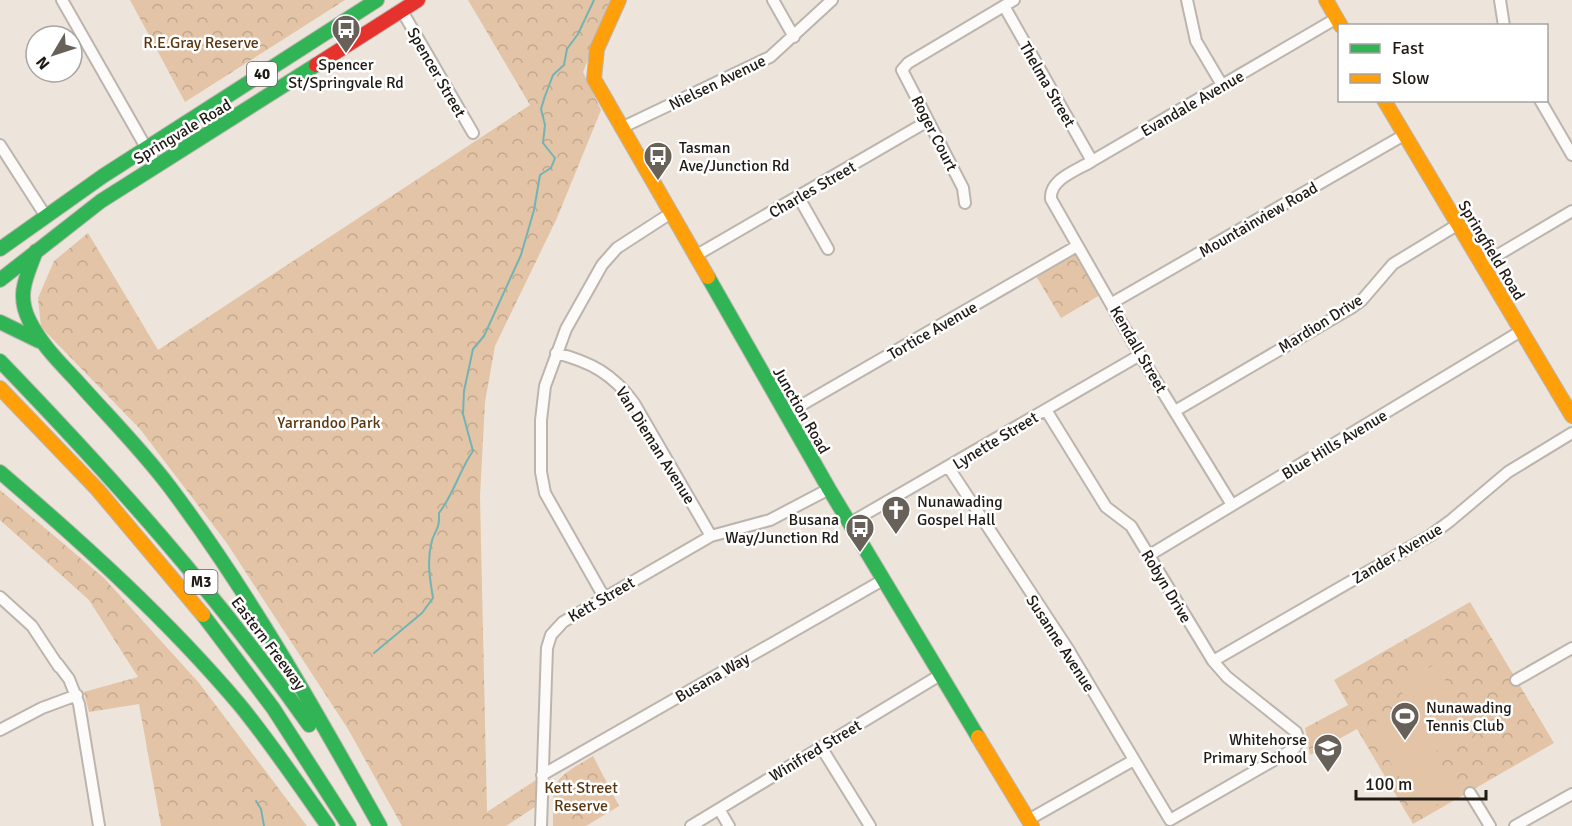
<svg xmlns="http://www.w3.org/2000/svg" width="1572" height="826" font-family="Signika,sans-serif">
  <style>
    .park { fill: url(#park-crowns) }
    .pitch { fill: #e3c4a6 }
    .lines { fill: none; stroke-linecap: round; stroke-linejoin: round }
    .stream { stroke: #72b4b5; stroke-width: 2 }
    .street-casing { stroke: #bcb5ae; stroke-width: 14 }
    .fast-casing { stroke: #bcb5ae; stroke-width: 16 }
    .slow-casing { stroke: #bcb5ae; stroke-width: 16 }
    .jam-casing { stroke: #bcb5ae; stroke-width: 16 }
    .street { stroke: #fcfbfa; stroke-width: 10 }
    .fast { stroke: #30b455; stroke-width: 14 }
    .slow { stroke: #ff9f0a; stroke-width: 14 }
    .jam { stroke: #e5322d; stroke-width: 14 }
    .labels { text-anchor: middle; stroke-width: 5; stroke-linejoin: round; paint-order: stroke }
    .shield { fill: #fff; stroke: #635f5b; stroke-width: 1.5 }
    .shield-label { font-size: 15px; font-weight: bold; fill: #201a15 }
    .park-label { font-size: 16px; fill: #5a3711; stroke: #fff }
    .poi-label { font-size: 16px; fill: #201a15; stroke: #fff; text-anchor: start }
    .street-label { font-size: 16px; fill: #201a15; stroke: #fff }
  </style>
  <defs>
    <pattern id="park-crowns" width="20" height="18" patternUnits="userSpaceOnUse" patternTransform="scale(1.5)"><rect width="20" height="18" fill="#e3c4a6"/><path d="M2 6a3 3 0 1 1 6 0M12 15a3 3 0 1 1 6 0" fill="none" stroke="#c2a88e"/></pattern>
  </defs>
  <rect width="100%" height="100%" fill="#ede4db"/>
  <!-- park -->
  <path class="park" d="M130,0H345L185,102Z
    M468,0H612L583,72L601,110L557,218L495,346L485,402L480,496L487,812L539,778L538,805L506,826H402L348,729L226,542L140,429L41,327L38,298L54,261L88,233L158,350L530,105Z
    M1077,246L1105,292L1061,318L1033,271Z
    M0,490L104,578L199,683L307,826H161L139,704L89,712L84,692L138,677L89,600L0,520Z
    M1470,602L1554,743L1413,824L1357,729L1310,755L1305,728L1348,705L1334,680Z
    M593,756L619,806L586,826H553C553,778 551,781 593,756Z"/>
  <!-- pitch -->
  <path class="pitch" d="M1435,664L1457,699L1451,702L1455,710L1442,718L1455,740L1434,752L1458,792L1421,814L1369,726L1408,704L1398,686Z"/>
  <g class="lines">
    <!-- stream -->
    <path class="stream" d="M374,653L422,613L433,598C430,580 427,563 431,545C433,530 440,533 439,513C454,494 459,471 473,451L463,414L464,391L473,349L484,336L521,255L534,210L540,175L551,168L555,158L543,143L545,125L541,109L545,96L553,75L564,65L567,49L578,34L594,0
      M256,801L261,809L264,826"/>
    <!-- street casing -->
    <g class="street-casing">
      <path id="street" d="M62,0L156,165
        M773,0L794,37
        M1187,0L1196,41L1222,85
        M1500,0L1504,26
        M1004,6L1092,161
        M402,11L473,133
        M1540,100L1572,155
        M621,128L770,57L832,0
        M0,145L45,215
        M798,196L828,249
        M965,203L963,188L902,70L908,63L1014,0
        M695,256L928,121
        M1481,265L1572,211
        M1112,303L1404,135
        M556,353C591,362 613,374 634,403L711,536
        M1175,411L1351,308L1362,300L1393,264L1457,225
        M786,414L1077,246
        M949,468L1068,649L1170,820L1295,748L1299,740L1296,732L1227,677L1213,661L1131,526L1106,507L1046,410
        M1232,505L1140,355L1051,199C1049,179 1078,170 1092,161L1337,18
        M850,523L1140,355
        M1148,556L1521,331
        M0,597L32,626L59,667
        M604,597L545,493L541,472V420L545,386L566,329L602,265L617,248L671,213
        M1213,661L1431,535L1450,521L1508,472L1572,433
        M57,663L69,679L79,704L99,826
        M1516,680L1572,648
        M0,730L42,708L77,695
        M821,747L870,826
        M542,775L883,580
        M1470,793L1490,826
        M719,809L729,826
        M1028,820L1134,760
        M541,826L547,648L551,635L563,622L711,536L770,520L829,489
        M691,826L940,675
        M1515,826L1572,794"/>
    </g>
    <!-- fast casing -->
    <g class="fast-casing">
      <path id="fast" d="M0,249L103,176L377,0
        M36,251C27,276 16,294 29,320C40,343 59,362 76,380C107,415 141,449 169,486C249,592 315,710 380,826
        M708,277L829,489L978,737
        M0,280L101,201L316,65
        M0,322L39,341
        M0,361C111,476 217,594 309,725
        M0,472C84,544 167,619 239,704C271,743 299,785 328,826
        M203,615L273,708L349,826"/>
    </g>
    <!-- slow casing -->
    <g class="slow-casing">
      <path id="slow" d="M619,0L597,49L594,79L708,277
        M1326,0L1341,26
        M1384,100L1572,416
        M0,388L97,489L203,615
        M978,737L1032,826"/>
    </g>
    <!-- jam casing -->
    <g class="jam-casing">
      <path id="jam" d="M316,65L418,0"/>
    </g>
    <!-- street -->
    <use href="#street" class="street"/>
    <!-- fast -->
    <use href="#fast" class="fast"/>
    <!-- slow -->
    <use href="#slow" class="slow"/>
    <!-- jam -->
    <use href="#jam" class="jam"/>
  </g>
  <!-- icons -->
  <defs>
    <g id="bus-pin" transform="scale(1.5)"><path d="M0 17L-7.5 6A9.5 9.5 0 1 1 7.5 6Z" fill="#68615a" stroke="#fff"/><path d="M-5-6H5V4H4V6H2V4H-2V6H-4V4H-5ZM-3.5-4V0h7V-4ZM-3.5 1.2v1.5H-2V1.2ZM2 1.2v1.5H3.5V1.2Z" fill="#fff"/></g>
    <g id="church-pin" transform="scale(1.5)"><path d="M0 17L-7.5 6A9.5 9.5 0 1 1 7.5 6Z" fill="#68615a" stroke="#fff"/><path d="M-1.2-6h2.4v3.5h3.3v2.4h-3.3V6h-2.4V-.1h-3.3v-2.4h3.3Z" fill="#fff"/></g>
    <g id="stadium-pin" transform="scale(1.5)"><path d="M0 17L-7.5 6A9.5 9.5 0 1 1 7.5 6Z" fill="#68615a" stroke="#fff"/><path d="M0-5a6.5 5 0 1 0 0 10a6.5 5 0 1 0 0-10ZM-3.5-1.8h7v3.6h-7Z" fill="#fff"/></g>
    <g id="school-pin" transform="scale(1.5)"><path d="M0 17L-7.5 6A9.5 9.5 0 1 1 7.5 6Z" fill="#68615a" stroke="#fff"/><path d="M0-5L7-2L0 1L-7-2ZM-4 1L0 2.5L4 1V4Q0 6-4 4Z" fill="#fff"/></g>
  </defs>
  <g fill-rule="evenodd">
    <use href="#bus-pin" x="346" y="29"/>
    <use href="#bus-pin" x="658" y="156"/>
    <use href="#church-pin" x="896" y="510"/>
    <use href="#bus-pin" x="860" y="528"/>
    <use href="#stadium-pin" x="1405" y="716"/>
    <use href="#school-pin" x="1328" y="748"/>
  </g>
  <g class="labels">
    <!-- shield labels -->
    <g class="shield">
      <rect x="247" y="62" width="30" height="24" rx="4.5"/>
      <rect x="184.5" y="570" width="33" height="24" rx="4.5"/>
    </g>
    <g class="shield-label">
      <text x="262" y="79">40</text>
      <text x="201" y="587">M3</text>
    </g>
    <!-- park labels -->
    <g class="park-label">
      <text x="201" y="48">R.E.Gray Reserve</text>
      <text x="329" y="428">Yarrandoo Park</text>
      <text x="581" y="793">Kett Street<tspan x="581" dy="18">Reserve</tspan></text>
    </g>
    <!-- poi labels -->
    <g class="poi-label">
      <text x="346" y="70" text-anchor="middle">Spencer<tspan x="346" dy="18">St/Springvale Rd</tspan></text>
      <text x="679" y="153">Tasman<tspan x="679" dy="18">Ave/Junction Rd</tspan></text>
      <text x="917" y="507">Nunawading<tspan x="917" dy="18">Gospel Hall</tspan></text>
      <text x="839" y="525" text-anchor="end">Busana<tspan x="839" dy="18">Way/Junction Rd</tspan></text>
      <text x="1426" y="713">Nunawading<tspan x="1426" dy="18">Tennis Club</tspan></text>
      <text x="1307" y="745" text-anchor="end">Whitehorse<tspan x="1307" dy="18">Primary School</tspan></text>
    </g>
    <!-- street labels -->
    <g class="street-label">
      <text transform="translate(437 72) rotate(60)" y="6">Spencer Street</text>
      <text transform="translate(717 82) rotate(-26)" y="6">Nielsen Avenue</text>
      <text transform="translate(1048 84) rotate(60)" y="6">Thelma Street</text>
      <text transform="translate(1192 103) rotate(-30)" y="6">Evandale Avenue</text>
      <text transform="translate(182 131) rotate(-31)" y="6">Springvale Road</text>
      <text transform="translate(935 133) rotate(63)" y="6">Roger Court</text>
      <text transform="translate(812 189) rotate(-30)" y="6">Charles Street</text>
      <text transform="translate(1258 219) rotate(-30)" y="6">Mountainview Road</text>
      <text transform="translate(1492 250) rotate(59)" y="6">Springfield Road</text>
      <text transform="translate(1320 323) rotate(-32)" y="6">Mardion Drive</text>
      <text transform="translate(932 330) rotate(-30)" y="6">Tortice Avenue</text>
      <text transform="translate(1139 349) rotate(60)" y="6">Kendall Street</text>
      <text transform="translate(802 410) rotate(60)" y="6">Junction Road</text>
      <text transform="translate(995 440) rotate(-31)" y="6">Lynette Street</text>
      <text transform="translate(1334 444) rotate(-31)" y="6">Blue Hills Avenue</text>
      <text transform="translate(656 445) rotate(58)" y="6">Van Dieman Avenue</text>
      <text transform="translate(1397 553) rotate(-31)" y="6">Zander Avenue</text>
      <text transform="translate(1167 586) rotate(59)" y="6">Robyn Drive</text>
      <text transform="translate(601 599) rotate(-30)" y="6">Kett Street</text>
      <text transform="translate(269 643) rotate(53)" y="6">Eastern Freeway</text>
      <text transform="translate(1061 643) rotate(57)" y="6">Susanne Avenue</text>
      <text transform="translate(712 677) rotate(-30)" y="6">Busana Way</text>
      <text transform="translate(815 750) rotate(-31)" y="6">Winifred Street</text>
    </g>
  </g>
  <!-- legend -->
  <rect x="1338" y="24" width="210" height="78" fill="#ffffff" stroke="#a6a3a1" stroke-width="1.5"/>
  <rect x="1350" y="44" width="30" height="9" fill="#30b455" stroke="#a6a3a1" stroke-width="1.5"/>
  <text x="1392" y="54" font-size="18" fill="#201a15">Fast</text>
  <rect x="1350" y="74" width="30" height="9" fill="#ff9f0a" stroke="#a6a3a1" stroke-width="1.5"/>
  <text x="1392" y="84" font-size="18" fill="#201a15">Slow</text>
  <!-- north arrow -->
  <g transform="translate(54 54) rotate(231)"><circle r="28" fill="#ffffff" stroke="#a6a3a1" stroke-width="1.5"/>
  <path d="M0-4.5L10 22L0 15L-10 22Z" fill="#68615a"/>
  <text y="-9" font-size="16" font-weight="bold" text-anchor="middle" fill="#201a15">N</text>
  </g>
  <!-- scale -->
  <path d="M1356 790v9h130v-9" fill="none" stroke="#201a15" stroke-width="3"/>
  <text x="1365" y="790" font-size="18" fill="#201a15" stroke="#ffffff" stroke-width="4.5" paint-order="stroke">100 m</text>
</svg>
